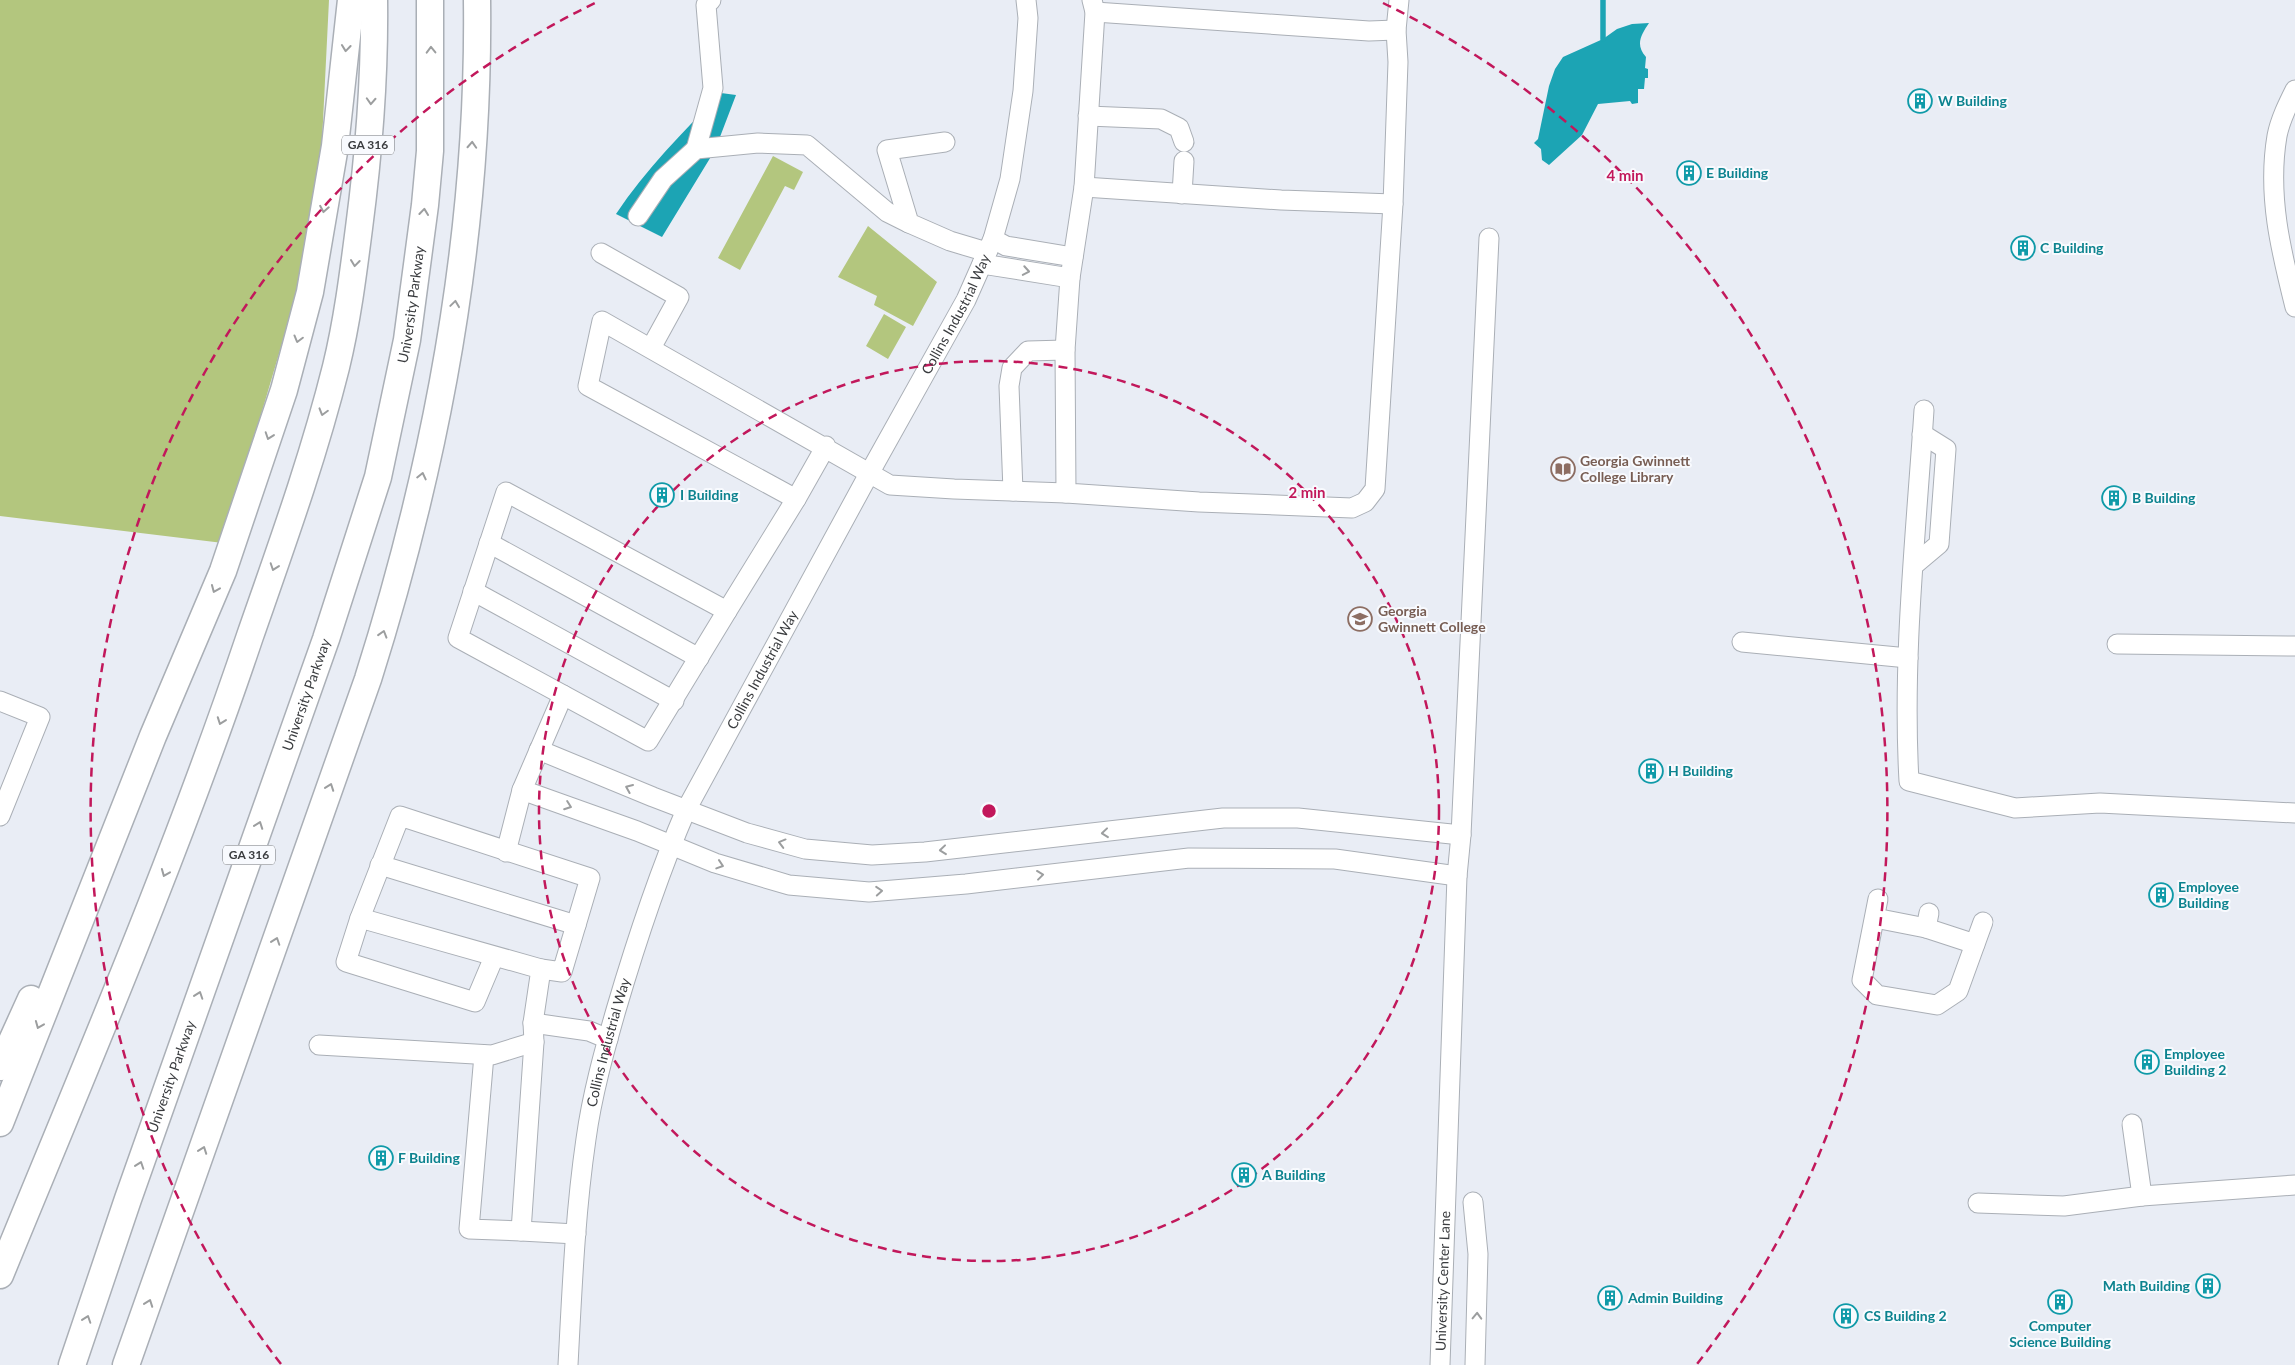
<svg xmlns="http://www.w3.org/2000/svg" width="2295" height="1365" font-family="Lato,sans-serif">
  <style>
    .green { fill: #b3c67e }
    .water { fill: #1ca4b4 }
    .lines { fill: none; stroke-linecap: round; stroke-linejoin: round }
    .stream { stroke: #1ca4b4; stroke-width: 5.5 }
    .minor-casing { stroke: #aaafb6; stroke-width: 21 }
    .highway-casing { stroke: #aaafb6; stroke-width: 29 }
    .minor { stroke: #fff; stroke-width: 19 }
    .highway { stroke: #fff; stroke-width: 26 }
    .oneway { stroke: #9c9e9f }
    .ring { fill: none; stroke: #c2185b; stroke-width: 2.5; stroke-dasharray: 9 6 }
    .labels { text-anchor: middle; stroke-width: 4; stroke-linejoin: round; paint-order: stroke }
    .shield { fill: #f8fafe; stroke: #737578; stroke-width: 1 }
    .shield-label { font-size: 12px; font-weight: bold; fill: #3a3c3f }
    .culture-label { font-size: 14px; font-weight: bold; fill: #0d838f; stroke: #f8fafe; text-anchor: start }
    .street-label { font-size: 14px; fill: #3a3c3f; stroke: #f8fafe }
    .education-label { font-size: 14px; font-weight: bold; fill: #785e54; stroke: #f8fafe; text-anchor: start }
    .centre { fill: #c2185b; stroke: #f8fafe; stroke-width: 2.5 }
    .ring-label { font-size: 15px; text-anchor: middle; font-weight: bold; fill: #c2185b; stroke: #f8fafe; stroke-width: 4; stroke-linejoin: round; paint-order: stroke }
  </style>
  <rect width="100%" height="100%" fill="#e9edf5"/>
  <!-- green -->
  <path class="green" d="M0,0H329L318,222L223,543L0,516Z
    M773,156L803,172L794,190L785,186L740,270L718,258Z
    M868,226L937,282L913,326L874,305L877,296L838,277Z
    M884,314L906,327L888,359L866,346Z"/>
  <!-- water -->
  <path class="water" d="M1649,23C1641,35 1635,45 1646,57L1645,68L1648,69V78H1645L1644,89H1638V103L1632,104L1630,101L1598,104L1582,135L1549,165L1542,160L1541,149L1534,143L1538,139L1549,86L1555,69L1563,57L1603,39L1617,29L1632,24Z
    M721,93L736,95L715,150L662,237L616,214C645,170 684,131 721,93Z"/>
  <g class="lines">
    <!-- stream -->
    <path class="stream" d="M1603,39V0"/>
    <!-- minor casing -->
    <g class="minor-casing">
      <g id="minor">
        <path d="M1092,0L1095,12L1084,187L1070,278L1065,350L1066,493L1199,502L1352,508L1365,502L1375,489L1393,204L1398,62L1396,30L1399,0"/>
        <path d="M1095,12L1369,31L1396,30"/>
        <path d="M2295,90C2288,104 2280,120 2277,136C2267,195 2281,251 2295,307"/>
        <path d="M1088,116L1161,119L1179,128L1184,142"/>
        <path d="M945,142L887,150L909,223L950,241L987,252"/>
        <path d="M696,149L713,88L706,5L711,0"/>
        <path d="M1084,187L1281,200L1393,204"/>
        <path d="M1182,194L1184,161"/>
        <path d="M638,216L663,179L696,149L758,143L807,145L887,212L909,223"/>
        <path d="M993,239L1006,246L1073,257"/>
        <path d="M601,253L679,297L651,348"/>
        <path d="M982,264L1070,278"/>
        <path d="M1924,410C1916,534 1902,658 1909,781L2015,808L2100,803L2295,813"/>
        <path d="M826,446L796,499L588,386L602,321L890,485L954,489L1066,493"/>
        <path d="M1013,491L1009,386L1012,368L1028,351L1065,350"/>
        <path d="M506,492L727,611L648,741L458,638Z"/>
        <path d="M489,543L699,658"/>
        <path d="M1914,565L1939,544L1946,449L1922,434"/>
        <path d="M473,591L674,701"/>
        <path d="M727,611L796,499"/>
        <path d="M1742,642L1908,658"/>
        <path d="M2117,644L2295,646"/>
        <path d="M0,701L40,717L0,816"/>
        <path d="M539,750L653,797L747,833L805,849L872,855L925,852L1223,818H1298L1461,835"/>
        <path d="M522,790L637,831L715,863L789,885L869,892L966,884L1189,858L1335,859L1457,876"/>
        <path d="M506,852L522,790L563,695"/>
        <path d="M380,865L576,925"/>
        <path d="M1878,899L1862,980L1877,995L1937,1005L1958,991L1983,922"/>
        <path d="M1929,913L1926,928L1975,944"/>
        <path d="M1875,918L1926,928"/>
        <path d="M494,957L475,1002L346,962L360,918L400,816L590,878L562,972L541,969"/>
        <path d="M533,1023L589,1031L608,1039"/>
        <path d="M319,1045L492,1055L534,1042L533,1023L541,969L360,918"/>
        <path d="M484,1055L469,1229L521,1231L534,1042"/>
        <path d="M2132,1124L2142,1196"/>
        <path d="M1473,1202L1478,1254L1475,1365"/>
        <path d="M1978,1203L2064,1206L2142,1196L2295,1185"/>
        <path d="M521,1231L576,1234"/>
        <path id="s1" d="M568,1365C572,1290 575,1214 586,1139C592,1095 604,1052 616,1010C636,942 658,875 686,810L870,472L966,300L993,239L1010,179L1023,91L1028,18L1026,0"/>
        <path id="s2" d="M1440,1365L1457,876L1461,835L1489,238"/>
      </g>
    </g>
    <!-- highway casing -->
    <g class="highway-casing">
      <g id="highway">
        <path d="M0,1067L31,999"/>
        <path d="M0,1123L153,736L223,571L284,390L310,292L335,146L351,0"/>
        <path d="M0,1275C87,1063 177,853 250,636C281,547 313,459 336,367C347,322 353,275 359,228C369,152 375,76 374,0"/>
        <path id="s3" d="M72,1365L128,1199L326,639L378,477L407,340L425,205L430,151V0"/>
        <path d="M126,1365L368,679C437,461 480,229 477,0"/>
      </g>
    </g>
    <!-- minor -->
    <use href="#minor" class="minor"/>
    <!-- highway -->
    <use href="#highway" class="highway"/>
  </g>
  <!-- one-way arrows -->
  <defs><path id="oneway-chevron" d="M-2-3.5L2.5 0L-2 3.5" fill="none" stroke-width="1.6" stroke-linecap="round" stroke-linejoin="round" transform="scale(1.25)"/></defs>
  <g class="oneway">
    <use href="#oneway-chevron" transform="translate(346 48) rotate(96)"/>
    <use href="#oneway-chevron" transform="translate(431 50) rotate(-91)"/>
    <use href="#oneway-chevron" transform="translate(371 101) rotate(93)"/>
    <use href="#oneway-chevron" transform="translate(472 145) rotate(-87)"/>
    <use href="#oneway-chevron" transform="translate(324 209) rotate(100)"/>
    <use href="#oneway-chevron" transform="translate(424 212) rotate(-84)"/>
    <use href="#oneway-chevron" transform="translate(355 263) rotate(97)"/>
    <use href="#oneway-chevron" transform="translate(1026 271) rotate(10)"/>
    <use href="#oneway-chevron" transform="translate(455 304) rotate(-82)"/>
    <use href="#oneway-chevron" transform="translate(298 339) rotate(105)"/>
    <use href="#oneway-chevron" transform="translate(323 412) rotate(106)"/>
    <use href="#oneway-chevron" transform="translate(269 436) rotate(109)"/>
    <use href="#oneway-chevron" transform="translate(422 476) rotate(-77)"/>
    <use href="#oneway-chevron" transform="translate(274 567) rotate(109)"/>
    <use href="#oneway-chevron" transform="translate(215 589) rotate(113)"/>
    <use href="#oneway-chevron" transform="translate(383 634) rotate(-73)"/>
    <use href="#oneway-chevron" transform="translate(221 721) rotate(110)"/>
    <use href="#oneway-chevron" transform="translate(330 787) rotate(-70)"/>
    <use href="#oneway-chevron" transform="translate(629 788) rotate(-157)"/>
    <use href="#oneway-chevron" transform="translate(568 806) rotate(20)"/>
    <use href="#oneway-chevron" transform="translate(259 825) rotate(-70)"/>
    <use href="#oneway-chevron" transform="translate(1105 833) rotate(174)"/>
    <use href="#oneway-chevron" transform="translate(782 843) rotate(-165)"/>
    <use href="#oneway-chevron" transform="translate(943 850) rotate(174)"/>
    <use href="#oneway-chevron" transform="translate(720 865) rotate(18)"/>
    <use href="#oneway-chevron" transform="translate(165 873) rotate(112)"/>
    <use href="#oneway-chevron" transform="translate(1040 875) rotate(-7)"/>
    <use href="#oneway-chevron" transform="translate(879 891) rotate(-4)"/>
    <use href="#oneway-chevron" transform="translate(276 941) rotate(-71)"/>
    <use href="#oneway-chevron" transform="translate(199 995) rotate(-71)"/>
    <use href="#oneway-chevron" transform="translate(39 1025) rotate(112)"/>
    <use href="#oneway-chevron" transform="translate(203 1150) rotate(-70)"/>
    <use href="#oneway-chevron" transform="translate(140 1165) rotate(-71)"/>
    <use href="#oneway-chevron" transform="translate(149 1303) rotate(-70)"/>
    <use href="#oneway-chevron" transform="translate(1477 1316) rotate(-88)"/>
    <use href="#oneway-chevron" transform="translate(87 1319) rotate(-71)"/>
  </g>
  <!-- distance rings -->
  <g class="ring">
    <circle cx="989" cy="811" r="450"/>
    <path d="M281 1364A899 899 0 0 1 595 3M1383 3A899 899 0 0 1 1697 1364"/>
  </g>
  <!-- icons -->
  <defs>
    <g id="building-ring" transform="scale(1.25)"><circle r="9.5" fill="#f8fafe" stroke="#0f9aa8" stroke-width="1.5"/><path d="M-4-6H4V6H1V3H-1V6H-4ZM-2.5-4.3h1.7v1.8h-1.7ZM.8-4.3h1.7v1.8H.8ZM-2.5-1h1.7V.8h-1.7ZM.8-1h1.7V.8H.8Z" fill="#0f9aa8"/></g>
    <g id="library-ring" transform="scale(1.25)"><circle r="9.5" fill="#f8fafe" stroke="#8d6e63" stroke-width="1.5"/><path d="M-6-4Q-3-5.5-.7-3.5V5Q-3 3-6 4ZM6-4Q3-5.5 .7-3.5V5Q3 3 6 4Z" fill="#8d6e63"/></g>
    <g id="university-ring" transform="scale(1.25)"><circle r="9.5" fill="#f8fafe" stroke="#8d6e63" stroke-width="1.5"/><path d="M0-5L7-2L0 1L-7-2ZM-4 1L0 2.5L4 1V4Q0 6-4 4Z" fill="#8d6e63"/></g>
  </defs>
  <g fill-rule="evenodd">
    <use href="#building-ring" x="1920" y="101"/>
    <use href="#building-ring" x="1689" y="173"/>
    <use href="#building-ring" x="2023" y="248"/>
    <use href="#library-ring" x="1563" y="469"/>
    <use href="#building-ring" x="662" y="495"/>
    <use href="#building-ring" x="2114" y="498"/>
    <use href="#university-ring" x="1360" y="619"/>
    <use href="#building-ring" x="1651" y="771"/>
    <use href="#building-ring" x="2161" y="895"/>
    <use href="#building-ring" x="2147" y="1062"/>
    <use href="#building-ring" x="381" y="1158"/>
    <use href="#building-ring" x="1244" y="1175"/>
    <use href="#building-ring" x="2208" y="1286"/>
    <use href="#building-ring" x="1610" y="1298"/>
    <use href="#building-ring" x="2060" y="1302"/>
    <use href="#building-ring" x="1846" y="1316"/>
  </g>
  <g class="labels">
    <!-- shield labels -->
    <g class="shield">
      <rect x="342" y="135.5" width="52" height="19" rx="4"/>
      <rect x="223" y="845.5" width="52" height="19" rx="4"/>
    </g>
    <g class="shield-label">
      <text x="368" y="149">GA 316</text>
      <text x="249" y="859">GA 316</text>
    </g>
    <!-- culture labels -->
    <g class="culture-label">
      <text x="1938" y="106">W Building</text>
      <text x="1706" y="178">E Building</text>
      <text x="2040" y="253">C Building</text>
      <text x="680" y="500">I Building</text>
      <text x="2132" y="503">B Building</text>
      <text x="1668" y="776">H Building</text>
      <text x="2178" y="892">Employee<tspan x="2178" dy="16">Building</tspan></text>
      <text x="2164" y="1059">Employee<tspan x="2164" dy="16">Building 2</tspan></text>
      <text x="398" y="1163">F Building</text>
      <text x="1262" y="1180">A Building</text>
      <text x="2190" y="1291" text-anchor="end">Math Building</text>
      <text x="1628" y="1303">Admin Building</text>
      <text x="1864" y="1321">CS Building 2</text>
      <text x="2060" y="1331" text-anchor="middle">Computer<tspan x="2060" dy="16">Science Building</tspan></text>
    </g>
    <!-- street labels -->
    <g class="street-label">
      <text dy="5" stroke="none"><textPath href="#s3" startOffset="1115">University Parkway</textPath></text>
      <text dy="5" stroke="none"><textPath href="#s1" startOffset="1136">Collins Industrial Way</textPath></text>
      <text dy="5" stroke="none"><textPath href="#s1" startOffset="731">Collins Industrial Way</textPath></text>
      <text dy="5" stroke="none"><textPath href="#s3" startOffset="710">University Parkway</textPath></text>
      <text dy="5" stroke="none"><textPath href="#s1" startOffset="326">Collins Industrial Way</textPath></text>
      <text dy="5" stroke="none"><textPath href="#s3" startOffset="305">University Parkway</textPath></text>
      <text dy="5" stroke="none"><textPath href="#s2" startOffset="84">University Center Lane</textPath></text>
    </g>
    <!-- education labels -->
    <g class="education-label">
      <text x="1580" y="466">Georgia Gwinnett<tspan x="1580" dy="16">College Library</tspan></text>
      <text x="1378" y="616">Georgia<tspan x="1378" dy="16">Gwinnett College</tspan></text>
    </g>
  </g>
  <circle cx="989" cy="811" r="8" class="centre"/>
  <g class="ring-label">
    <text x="1625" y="181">4 min</text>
    <text x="1307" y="498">2 min</text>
  </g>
</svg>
